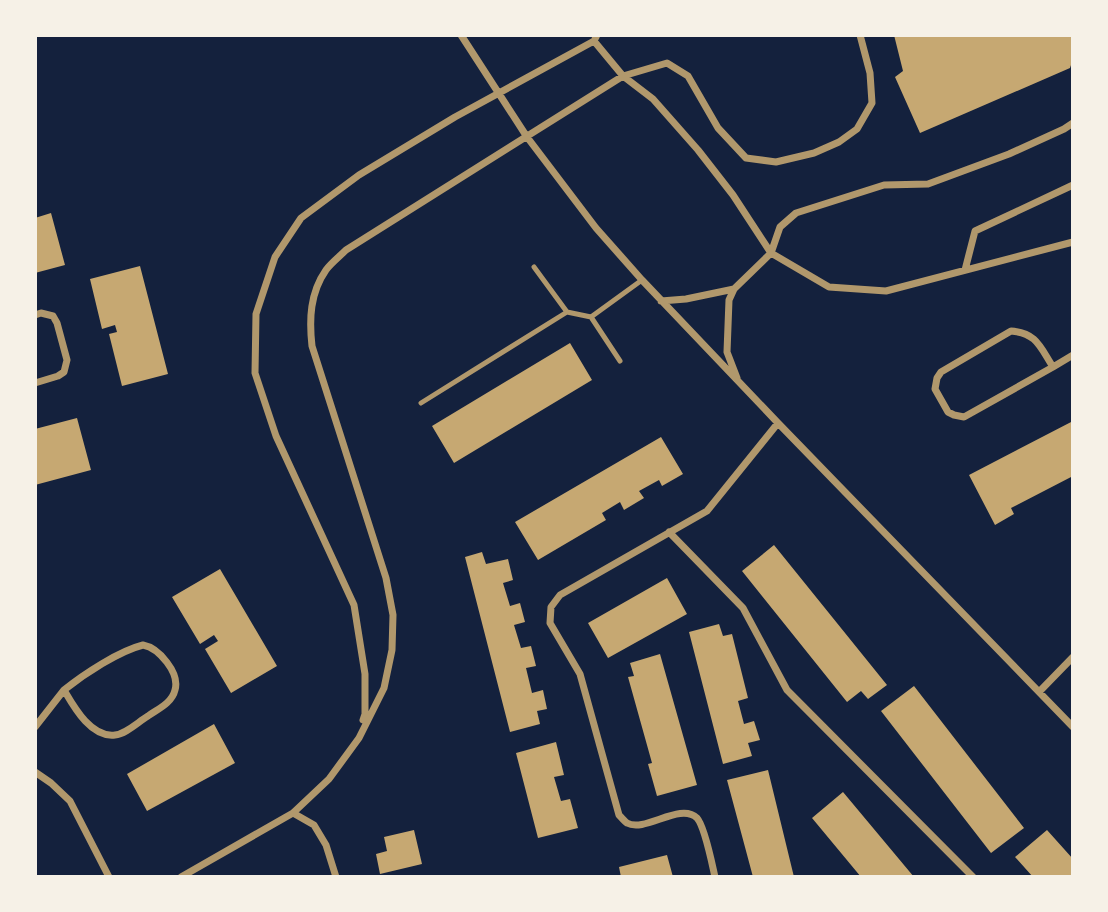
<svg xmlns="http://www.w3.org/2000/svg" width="1108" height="912" font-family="'Roboto Condensed',sans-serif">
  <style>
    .building { fill: #c6a872 }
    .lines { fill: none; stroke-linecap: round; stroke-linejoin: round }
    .service { stroke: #b1986c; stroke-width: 5 }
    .minor { stroke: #b1986c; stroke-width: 7 }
  </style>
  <rect width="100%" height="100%" fill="#14213d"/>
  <!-- building -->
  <path class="building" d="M894,35H1073V59L1070,68L920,133L895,77L903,71Z
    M51,213L65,265L35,273V218Z
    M140,266L168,374L122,386L109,334L117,332L115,325L102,329L90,279Z
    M570,343L592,380L454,463L432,426Z
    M77,418L91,470L35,485V429Z
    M1073,421V476L1011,508L1014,514L995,525L969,475Z
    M661,437L683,474L662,486L659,480L639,491L644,498L624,510L620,502L602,513L606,520L538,560L515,522Z
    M774,545L887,685L868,699L861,691L847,702L742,571Z
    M482,552L486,564L508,559L513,580L503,583L510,606L520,603L525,622L514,625L521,648L531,646L536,666L526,668L532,693L543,690L547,709L537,711L540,724L510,732L465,557Z
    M220,569L277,666L231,693L205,649L218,641L214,635L200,644L172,597Z
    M667,578L687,614L608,658L588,623Z
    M719,624L723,636L732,634L748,698L738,701L744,724L754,721L760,740L748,743L752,756L723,764L689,632Z
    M660,654L697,785L657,796L648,764L652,763L628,677L634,676L630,663Z
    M914,686L1024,828L991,853L881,711Z
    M214,724L235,763L147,811L127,774Z
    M556,742L564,775L554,777L561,801L570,799L578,828L538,838L516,753Z
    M768,770L794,877H753L727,780Z
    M843,792L914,877H861L812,818Z
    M414,830L422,864L380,874L376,854L387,851L384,837Z
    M1047,830L1073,859V877H1033L1015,857Z
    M667,855L673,877H621L619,867Z"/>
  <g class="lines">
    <!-- service -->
    <path class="service" d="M534,267L567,312
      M591,317L620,361
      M421,403L567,312L591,317L642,280"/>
    <!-- minor -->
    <path class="minor" d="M461,35L527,137L596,228L642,280L778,423L1073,727
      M594,41L623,76L653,99L698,150L733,195L771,253L829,287L886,291L1073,242
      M965,270L975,231L1073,185
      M661,301L686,299L734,289
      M35,315L41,313L53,316L57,323L67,360L64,372L58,376L35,383
      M1011,331C1037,333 1040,347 1053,367L964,417L954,415L948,412L935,389L937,378L941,372Z
      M1053,367L1073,355
      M737,378L727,352L729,300L734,289L771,253L780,227L796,213L884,185L928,184L1009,154L1064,129L1073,123
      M669,532L743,608L787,690L973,877
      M143,645C159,648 180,673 175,690C172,703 158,709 148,716C138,722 126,734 115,735C91,738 74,707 64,690C84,674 119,651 143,645Z
      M1039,692L1073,657
      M363,720L365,714V674L354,605L276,436L255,373L256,314L275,257L301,218L359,175L455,117L594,41L597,35
      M35,727L64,690
      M35,772L51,783L70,801L109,877
      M293,813L314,825L326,845L336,877
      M181,877L293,813L329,779L359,738L384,688L392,650L393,615L386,578L312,346C309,319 310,293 326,270C331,263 339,257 346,250L623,76L667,63L688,76L718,128L746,158L776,162L814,153L839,142L857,129L872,103L870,73L860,35
      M715,877C712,864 705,827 697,818C680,802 645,833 627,823C625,822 620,816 619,815L580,674L550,623L551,607L560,595L707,511L778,423"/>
  </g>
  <!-- border -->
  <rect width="1108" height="912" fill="none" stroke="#f6f1e7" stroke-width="74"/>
</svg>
